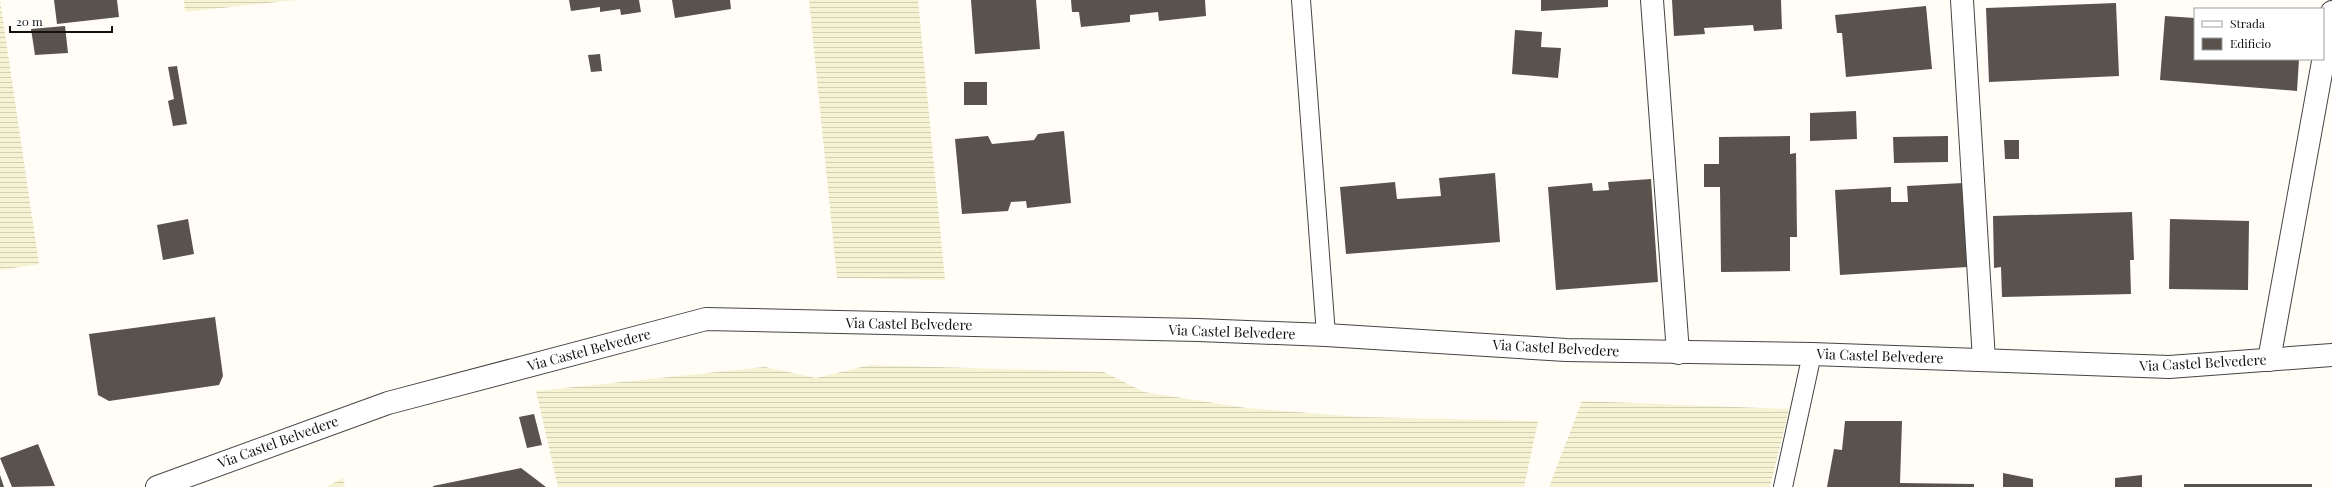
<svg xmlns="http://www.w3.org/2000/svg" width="2332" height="487" font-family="'Playfair Display',serif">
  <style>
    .farmland { fill: url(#farmland-rules) }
    .building { fill: #5a524d }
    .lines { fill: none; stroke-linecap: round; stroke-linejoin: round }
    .service-casing { stroke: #444; stroke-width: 20 }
    .minor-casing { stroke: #444; stroke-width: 24 }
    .tertiary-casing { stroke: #444; stroke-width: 24 }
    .service { stroke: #fff; stroke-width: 18 }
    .minor { stroke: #fff; stroke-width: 22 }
    .tertiary { stroke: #fff; stroke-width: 22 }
    .labels { text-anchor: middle; stroke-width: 4; stroke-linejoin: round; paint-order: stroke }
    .street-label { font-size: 14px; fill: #111; stroke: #fff }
  </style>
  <defs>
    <pattern id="farmland-rules" width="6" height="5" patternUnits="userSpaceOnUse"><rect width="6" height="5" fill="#f6f3d4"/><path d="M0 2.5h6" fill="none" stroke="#d2cfb5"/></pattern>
  </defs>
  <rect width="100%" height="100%" fill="#fffdf5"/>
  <!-- farmland -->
  <path class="farmland" d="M0,0L39,264L0,270Z
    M184,0H296L185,12Z
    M809,0H918L945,280L837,278Z
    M870,365L1104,372L1144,392L1246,408L1360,417L1538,421L1524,487H558L536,391L765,367L816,378Z
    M1582,401L1789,409L1770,487H1549Z
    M343,478L345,487H326Z"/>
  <!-- building -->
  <path class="building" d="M54,0H117L119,17L57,24Z
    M569,0H639L641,12L621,15L620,9L600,12V7L571,11Z
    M672,0H730L731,9L675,18Z
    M971,0H1036L1040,49L975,54Z
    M1071,0H1205L1206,16L1159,21L1158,12L1130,15V22L1081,27L1079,12H1072Z
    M1541,0H1608V7L1541,11Z
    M1672,0H1781L1782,29L1754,31L1753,25L1704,28L1705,34L1674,36Z
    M2116,3L2119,76L1989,82L1986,8Z
    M1926,6L1932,69L1846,77L1842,33H1837L1835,15Z
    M2165,16L2195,18V59H2299L2297,91L2160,80Z
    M65,26L68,53L35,55L31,29Z
    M1515,30L1542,32L1541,47L1561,48L1558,78L1512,74Z
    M600,54L602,71L591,72L588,55Z
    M177,66L187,124L173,126L168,101L174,99L168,67Z
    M964,82H987V105H964Z
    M1856,111L1857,139L1810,141V113Z
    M1064,131L1071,203L1027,208L1026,201L1011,202L1008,211L962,214L955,139L988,136L992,144L1034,140L1038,134Z
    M1790,136V154L1796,153L1797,237H1790V271L1721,272L1720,187H1704V164H1719V137Z
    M1948,136V162L1894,163L1893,137Z
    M2004,140H2019V159H2005Z
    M1495,173L1500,242L1346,254L1340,187L1395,182L1397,199L1441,196L1439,178Z
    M1651,179L1658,282L1556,290L1548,187L1592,183L1593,191L1609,190L1608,182Z
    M1963,183L1967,267L1840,275L1835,190L1891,187V202H1908L1907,186Z
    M2132,212L2134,260H2130L2131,294L2002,297L2001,267L1994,268L1993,216Z
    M188,219L194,254L163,260L157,225Z
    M2170,219L2249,221L2248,290L2169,289Z
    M215,317L223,376L219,385L109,401L98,395L89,334Z
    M534,414L542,445L527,448L519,417Z
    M1845,421H1902L1900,483L1974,484V487H1827L1834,449L1842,450Z
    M38,444L55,486L12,487L0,458Z
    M521,468L546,487H433V486Z
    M2003,473L2033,479V487H2003Z
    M0,475L4,487H0Z
    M2142,475V487H2115V478Z
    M2184,484H2312V487H2184Z"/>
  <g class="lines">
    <!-- service casing -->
    <g class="service-casing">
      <path id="service" d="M1301,0L1326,335
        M1783,487L1812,354"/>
    </g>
    <!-- minor casing -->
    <g class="minor-casing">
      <path id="minor" d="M1652,0L1678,353
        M1962,0L1984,360
        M2269,360L2332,12"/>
    </g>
    <!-- tertiary casing -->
    <g class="tertiary-casing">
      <path id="tertiary" d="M157,487L388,403L706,319L1198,330L1326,335L1566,350L1812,354L2169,367L2332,355"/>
    </g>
    <!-- service -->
    <use href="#service" class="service"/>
    <!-- minor -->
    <use href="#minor" class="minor"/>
    <!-- tertiary -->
    <use href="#tertiary" class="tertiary"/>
  </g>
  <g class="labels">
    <!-- street labels -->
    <g class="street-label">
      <text transform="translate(909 324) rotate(1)" y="5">Via Castel Belvedere</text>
      <text transform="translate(1232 332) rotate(2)" y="5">Via Castel Belvedere</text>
      <text transform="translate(1556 348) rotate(3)" y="5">Via Castel Belvedere</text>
      <text transform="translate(589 350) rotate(-15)" y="5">Via Castel Belvedere</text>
      <text transform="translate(1880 356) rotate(2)" y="5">Via Castel Belvedere</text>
      <text transform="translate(2203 363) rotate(-3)" y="5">Via Castel Belvedere</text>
      <text transform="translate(278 442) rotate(-20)" y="5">Via Castel Belvedere</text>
    </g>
  </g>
  <!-- legend -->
  <rect x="2194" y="8" width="130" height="52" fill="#ffffff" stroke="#a0a0a0"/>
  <rect x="2202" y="21" width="20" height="6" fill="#ffffff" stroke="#a0a0a0"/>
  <text x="2230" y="28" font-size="12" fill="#111111">Strada</text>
  <rect x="2202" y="38" width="20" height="12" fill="#5a524d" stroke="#a0a0a0"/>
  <text x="2230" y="48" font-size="12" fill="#111111">Edificio</text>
  <!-- scale -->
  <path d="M10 26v6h102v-6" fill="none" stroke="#111111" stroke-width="2"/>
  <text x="16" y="26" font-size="12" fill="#111111" stroke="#ffffff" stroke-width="3" paint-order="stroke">20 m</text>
</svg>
